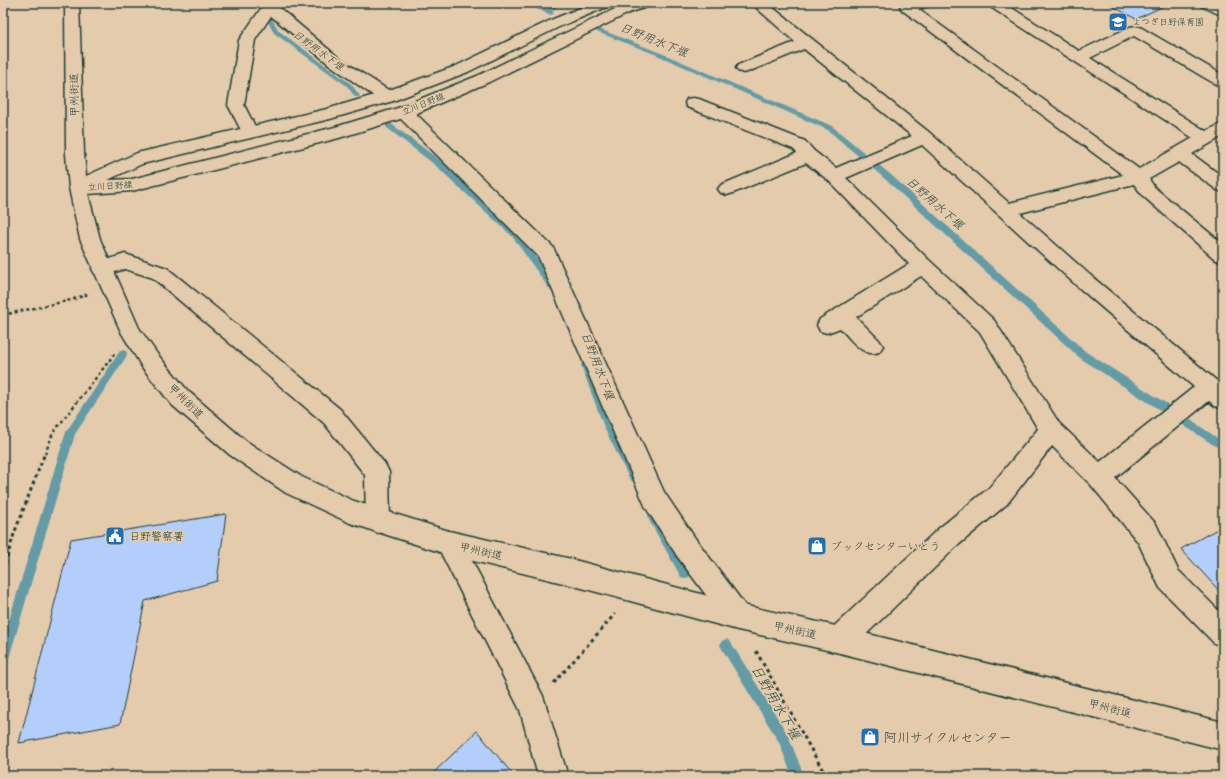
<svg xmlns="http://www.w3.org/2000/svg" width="1226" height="779" font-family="Kalam,'Klee One',sans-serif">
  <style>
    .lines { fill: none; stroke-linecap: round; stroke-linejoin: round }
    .stream { fill: #639ba6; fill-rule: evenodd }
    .building { fill: #b4cefc; stroke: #1f3d34 }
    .minor-casing { stroke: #1f3d34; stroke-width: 3 }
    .major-casing { stroke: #1f3d34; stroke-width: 3 }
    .path-far1 { stroke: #1f3d34; stroke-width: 2.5; stroke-dasharray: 3 3; stroke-linecap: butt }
    .path { stroke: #1f3d34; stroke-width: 3; stroke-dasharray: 3.5 3.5; stroke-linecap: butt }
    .minor { fill: #e3cbac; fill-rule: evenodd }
    .major { fill: #e3cbac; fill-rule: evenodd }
    .labels { text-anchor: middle; stroke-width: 3.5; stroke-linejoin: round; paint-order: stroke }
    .far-poi-label { font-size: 9px; fill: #1f3d34; stroke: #e3cbac; text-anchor: start }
    .far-street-label { font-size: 9px; fill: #1f3d34; stroke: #e3cbac }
    .far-water-label { font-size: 10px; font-style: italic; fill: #25453e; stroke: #e3cbac }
    .street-label { font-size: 11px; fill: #1f3d34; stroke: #e3cbac }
    .poi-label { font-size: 11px; fill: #1f3d34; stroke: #e3cbac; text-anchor: start }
    .water-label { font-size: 12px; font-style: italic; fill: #25453e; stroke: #e3cbac }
    .near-poi-label { font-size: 13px; fill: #1f3d34; stroke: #e3cbac; text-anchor: start }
    .near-water-label { font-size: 14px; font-style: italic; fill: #25453e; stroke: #e3cbac }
  </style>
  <rect width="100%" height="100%" fill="#e3cbac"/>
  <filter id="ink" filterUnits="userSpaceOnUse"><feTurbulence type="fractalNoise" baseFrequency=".025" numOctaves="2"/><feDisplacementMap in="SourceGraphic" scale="8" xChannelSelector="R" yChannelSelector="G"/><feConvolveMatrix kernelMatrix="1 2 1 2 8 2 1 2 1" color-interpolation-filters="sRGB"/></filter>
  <g filter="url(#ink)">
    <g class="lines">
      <!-- stream -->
      <path class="stream" d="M523,3H531L547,9L554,3H561L552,11L554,13L551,15Z
        M268,19H272L279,31L351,84L360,96L359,97H355L347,86L274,33L267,20Z
        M599,29L661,53L832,126L891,175L1086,352L1175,409L1223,442V451L1080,358L885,179L828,130L657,55L597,32L596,31Z
        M386,123H390L441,161L518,232L559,290L560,292L559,294H553L512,236L435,165L386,127Z
        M123,350L126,351L127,354L126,357L75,434L9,658L7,662L3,664V640L66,432L120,351Z
        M585,361L588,362L589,365L613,426L638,477L636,480L633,481L630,480L604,427L581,365L582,362Z
        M653,512L657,514L689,569L690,573L689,577L685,578L681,577L649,520L648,517L649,514Z
        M726,639L730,641L788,735L804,776H792L779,742L722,649L720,645L722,641Z"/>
    </g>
    <!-- building -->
    <path class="building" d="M1107,3H1170L1136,19Z
      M226,514L217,581L145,601L120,724L19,743L71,539Z
      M1223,526V595L1181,549Z
      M477,731L514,776H430Z"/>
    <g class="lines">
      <!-- minor casing -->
      <g class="minor-casing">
        <path id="minor" d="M261,3H275L276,5L340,59L393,93L395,97L393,101L387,102L381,101L330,65L271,16L255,40L244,105L258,132L256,136L250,138L244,136L228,105L239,40L262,7Z
          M611,3H627L633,9L631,12C623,14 616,10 611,3Z
          M751,3H767L930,133L1009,203L1123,175L902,10L900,7L902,4L931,3L929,6L918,9L1139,169L1193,138L989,6L987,3H1004L1079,51L1130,27L1135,26L1140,27L1223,75V87L1217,85L1134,36L1090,58L1206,131L1223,123V136L1192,154L1223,177V192L1217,190L1179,162L1149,179L1155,188L1223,244V262L1216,260L1143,196L1134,184L1020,213L1090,275L1223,386V409L1215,406L1209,401L1115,478L1156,524L1178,570L1223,615V647L1214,643L1160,588L1138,542L1091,485L1052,446L1007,504L956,547L850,650L840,653L830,650L827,640L830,630L938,529L989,488L1038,429L980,332L921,276L856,317L879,340L883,346L879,352C863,358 851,339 840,328L827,333L820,331L817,325L820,319L909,264L828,180L806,163L733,193L727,195L721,193L718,189L721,185L797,153L793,149L687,107L685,103L687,99L693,98L699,99L805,141L814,151L836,168L912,136L804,49L750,71L744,73L738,71L736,68L738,65L795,42ZM922,145L1076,285L1194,387L1100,462L1059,423L994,320L929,260L846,178Z
          M1199,3H1217L1223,6V16L1201,6Z
          M404,107L410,108L553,247L664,492L695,538L747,608L751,617L747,626L738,630L729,626L677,556L646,508L538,256L398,116L396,112L398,108Z
          M125,254L167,268L340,409L385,464L389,472L390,521L387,529L378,533L369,529L366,521L365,475L324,423L153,278L125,269L102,276L95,274L92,269L95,264Z
          M449,531L458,534L543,696L568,776H538L520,710L436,543L440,534Z"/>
      </g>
      <!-- major casing -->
      <g class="major-casing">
        <path id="major" d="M65,3H79L84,154L86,176L137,153L327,109L381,93L456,66L551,20L592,3H611L609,6L561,26L468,72L393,101L330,119L142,164L108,180L132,179L335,127L398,108L477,76L621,6L630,3H652L650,6L631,12L489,82L410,116L339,138L132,191L88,194L100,239L139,328L158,355L188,391L246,441L302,477L354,501L449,531L567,558L738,604L840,627L1223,722V750L840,653L738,630L567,584L449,555L350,523L286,493L230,455L172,405L142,367L121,332L80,239L69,188L66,154Z"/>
      </g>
      <!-- path-far1 -->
      <path class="path-far1" d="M3,315L71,300L88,294
        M45,454L53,433L116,352"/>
      <!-- path -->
      <path class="path" d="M3,571L14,534L45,453
        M756,651L826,776
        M554,683L615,614"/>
      <!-- minor -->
      <use href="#minor" class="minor"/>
      <!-- major -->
      <use href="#major" class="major"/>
    </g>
  </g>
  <!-- icons -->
  <defs>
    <g id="school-square" transform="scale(1)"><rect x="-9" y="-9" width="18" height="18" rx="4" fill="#1f6fb2" stroke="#e3cbac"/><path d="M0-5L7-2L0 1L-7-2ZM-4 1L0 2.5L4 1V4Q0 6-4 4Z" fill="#fff"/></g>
    <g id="civic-square" transform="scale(1)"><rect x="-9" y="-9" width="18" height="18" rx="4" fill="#1f6fb2" stroke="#e3cbac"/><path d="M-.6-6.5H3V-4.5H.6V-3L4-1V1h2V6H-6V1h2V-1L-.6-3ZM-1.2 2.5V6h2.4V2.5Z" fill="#fff"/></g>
    <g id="shop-square" transform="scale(1)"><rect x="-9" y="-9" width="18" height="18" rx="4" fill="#1f6fb2" stroke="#e3cbac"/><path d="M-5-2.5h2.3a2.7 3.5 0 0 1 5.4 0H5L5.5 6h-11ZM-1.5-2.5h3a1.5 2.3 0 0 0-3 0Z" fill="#fff"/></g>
  </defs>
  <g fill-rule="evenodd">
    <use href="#school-square" x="1118" y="22"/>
    <use href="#civic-square" x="115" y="536"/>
    <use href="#shop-square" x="817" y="546"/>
    <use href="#shop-square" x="870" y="737"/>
  </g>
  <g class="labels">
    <!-- far-poi labels -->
    <g class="far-poi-label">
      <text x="1132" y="25">よつぎ日野保育園</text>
    </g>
    <!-- far-street labels -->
    <g class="far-street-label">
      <text transform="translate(423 104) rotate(-22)" y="3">立川日野線</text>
      <text transform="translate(110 186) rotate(-4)" y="3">立川日野線</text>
    </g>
    <!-- far-water labels -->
    <g class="far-water-label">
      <text transform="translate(319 50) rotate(36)" y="4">日野用水下堰</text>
    </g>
    <!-- street labels -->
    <g class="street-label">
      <text transform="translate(74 95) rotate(-91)" y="4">甲州街道</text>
      <text transform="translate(186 401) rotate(45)" y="4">甲州街道</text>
      <text transform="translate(481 551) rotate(13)" y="4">甲州街道</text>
      <text transform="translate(795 630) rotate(12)" y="4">甲州街道</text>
      <text transform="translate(1110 708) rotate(14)" y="4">甲州街道</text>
    </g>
    <!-- poi labels -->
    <g class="poi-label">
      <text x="129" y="540">日野警察署</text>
      <text x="831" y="550">ブックセンターいとう</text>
    </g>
    <!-- water labels -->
    <g class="water-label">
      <text transform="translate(654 40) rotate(22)" y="4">日野用水下堰</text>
      <text transform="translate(935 203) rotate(42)" y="4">日野用水下堰</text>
      <text transform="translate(598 366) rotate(69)" y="4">日野用水下堰</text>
    </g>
    <!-- near-poi labels -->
    <g class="near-poi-label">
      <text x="884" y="742">阿川サイクルセンター</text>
    </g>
    <!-- near-water labels -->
    <g class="near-water-label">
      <text transform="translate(776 702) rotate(60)" y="5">日野用水下堰</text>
    </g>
  </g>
  <!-- margin -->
  <rect width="1226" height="779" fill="none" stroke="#e3cbac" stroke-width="16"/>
  <rect x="8" y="8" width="1210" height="763" fill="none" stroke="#1f3d34" stroke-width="1.5" filter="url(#ink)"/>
</svg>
